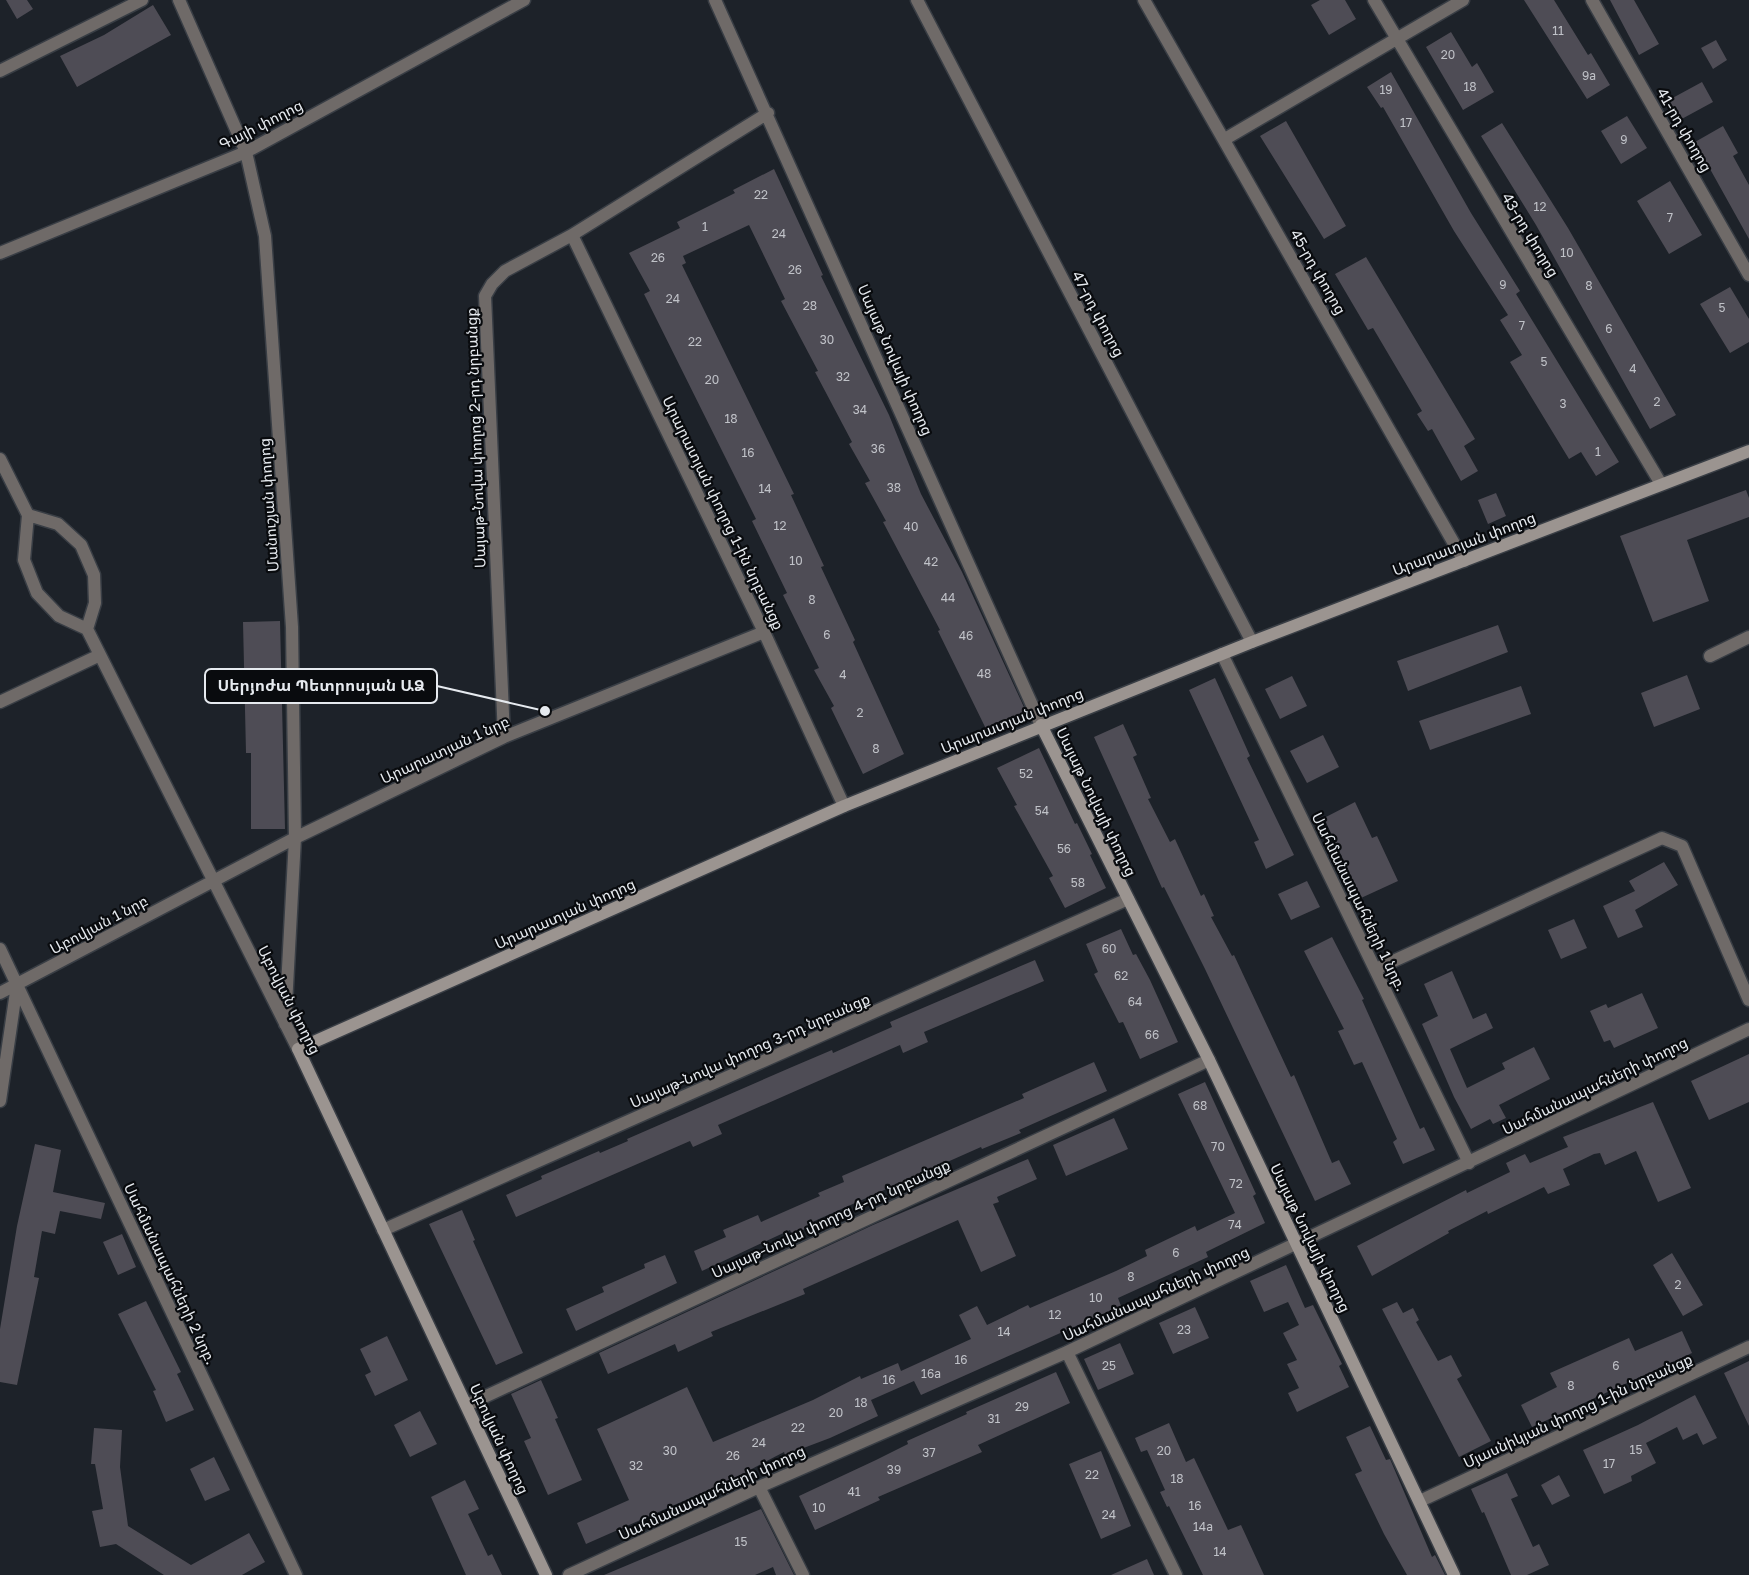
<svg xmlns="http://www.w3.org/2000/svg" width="1749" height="1575" font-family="'Golos Text','Noto Sans Armenian',sans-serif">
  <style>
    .building { fill: #4e4c55 }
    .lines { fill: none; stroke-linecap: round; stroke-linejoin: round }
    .street-casing { stroke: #393e45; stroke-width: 15 }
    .secondary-casing { stroke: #393e45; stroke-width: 15 }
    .street { stroke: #6f6a68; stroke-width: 12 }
    .secondary { stroke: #9b9490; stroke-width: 12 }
    .labels { text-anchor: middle; stroke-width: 4.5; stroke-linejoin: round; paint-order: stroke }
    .number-label { font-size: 12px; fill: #c0c2c8 }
    .street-label { font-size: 15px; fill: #e6eaef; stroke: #090b0e }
    .leader { fill: none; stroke: #e6eaef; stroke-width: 2 }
    .callout-dot { fill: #e6eaef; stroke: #090b0e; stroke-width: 2 }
    .callout { fill: #090b0e; stroke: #e6eaef; stroke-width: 2 }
    .callout-label { font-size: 16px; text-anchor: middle; font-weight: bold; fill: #e6eaef }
  </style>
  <rect width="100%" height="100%" fill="#1d2229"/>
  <!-- building -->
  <path class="building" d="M6,0H27L33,9L17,19Z
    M1320,0H1345L1356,19L1329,35L1311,5Z
    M1524,0H1554L1588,55L1591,53L1610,85L1587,99Z
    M1610,0H1634L1659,44L1639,55Z
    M153,5L171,35L77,87L60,56L104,35Z
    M1451,32L1472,67L1477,63L1494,92L1463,110L1426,47Z
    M1716,40L1727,60L1713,69L1701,48Z
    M1391,72L1471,213L1520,291L1516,294L1619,462L1596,476L1581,452L1569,459L1510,362L1522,355L1500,320L1508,315L1454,231L1383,107L1381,108L1367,87Z
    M1702,82L1713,102L1678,121L1667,101Z
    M1627,116L1647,148L1621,164L1601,131Z
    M1286,121L1346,226L1324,239L1260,136Z
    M1502,123L1568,228L1676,415L1650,429L1536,225L1481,136Z
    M1723,126L1738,153L1733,156L1749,185V239L1695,142Z
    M774,169L823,275L821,276L889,415L921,494L962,572L1028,716L989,735L938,631L940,630L883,522L886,521L865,483L870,481L849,444L852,442L815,372L818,371L781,301L785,299L749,225L683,256L686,263L682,265L794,494L791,495L824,566L821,567L855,640L853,642L904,754L863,774L831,708L834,706L814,670L819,668L783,595L787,593L752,521L756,519L644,294L650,291L629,253L680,228L677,222L735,193L733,190Z
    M1670,181L1702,235L1669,254L1637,201Z
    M1366,257L1475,439L1464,446L1478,471L1461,481L1432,429L1428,431L1417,414L1422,411L1373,328L1368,330L1335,274Z
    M1730,287L1749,319V342L1730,353L1700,304Z
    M1746,490L1749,498V517L1687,540L1709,601L1653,622L1620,536Z
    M1496,493L1506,516L1488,524L1478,500Z
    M280,621L285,829H251V753H246L243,622Z
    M1498,625L1508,652L1408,691L1397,661Z
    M1687,675L1700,709L1654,727L1641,693Z
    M1292,676L1307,706L1280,719L1265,689Z
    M1215,678L1250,756L1247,758L1294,855L1266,869L1254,842L1259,840L1189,690Z
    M1521,686L1531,714L1430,750L1419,721Z
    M1123,724L1137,755L1133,757L1151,798L1148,799L1170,842L1175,839L1201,896L1204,894L1214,916L1211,917L1232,956L1234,955L1291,1077L1294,1075L1332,1163L1339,1160L1351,1184L1315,1201L1205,969L1164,887L1162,888L1094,737Z
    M1323,735L1339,767L1307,783L1290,751Z
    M1039,748L1075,824L1077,823L1092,854L1090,855L1106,888L1065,908L1049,878L1053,876L1014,806L1017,805L997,768Z
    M1355,802L1372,838L1377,836L1398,881L1361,898L1324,818Z
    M1664,862L1678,885L1635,910L1643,927L1618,938L1603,906L1635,891L1629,881Z
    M1307,881L1320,907L1291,920L1278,894Z
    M1574,919L1587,948L1561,959L1548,930Z
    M1121,929L1133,955L1136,954L1150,980L1178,1042L1140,1059L1123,1022L1119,1023L1094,974L1098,972L1086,944Z
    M1332,937L1364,999L1362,1000L1420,1129L1424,1127L1435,1150L1403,1164L1393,1142L1397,1139L1362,1062L1354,1065L1338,1031L1344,1029L1304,951Z
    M1035,960L1044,981L924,1032L928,1042L903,1053L900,1045L718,1125L722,1134L693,1147L690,1141L516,1217L506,1195L542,1179L541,1176L599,1151L600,1153L628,1141L627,1139L792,1067L832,1050L833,1053L892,1027L890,1022Z
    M1452,971L1473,1019L1486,1013L1493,1028L1450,1049L1467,1088L1505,1069L1502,1063L1534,1047L1550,1079L1499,1105L1506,1118L1493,1124L1490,1119L1471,1129L1454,1097L1422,1024L1438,1016L1424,984Z
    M1642,993L1658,1028L1614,1048L1610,1040L1604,1042L1590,1011L1606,1004L1608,1008Z
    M1749,1054V1102L1709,1120L1691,1081Z
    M1094,1062L1107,1091L1019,1130L1021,1133L982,1149L981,1147L810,1223L812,1226L792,1235L790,1230L702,1271L694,1251L726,1237L723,1230L758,1215L761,1222L820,1196L818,1193L844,1182L842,1176L1024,1098L1022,1094Z
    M1205,1082L1256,1194L1253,1196L1265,1223L1206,1252L1208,1257L1118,1298L1121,1306L921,1395L914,1381L871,1400L878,1416L830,1438L785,1455L784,1452L731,1480L586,1544L577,1523L629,1500L597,1429L687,1387L713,1442L813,1400L860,1376L861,1379L898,1363L901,1371L971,1339L959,1315L977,1306L987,1325L1028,1305L1030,1308L1116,1271L1147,1256L1145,1250L1195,1226L1197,1231L1235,1213L1178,1094Z
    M1653,1102L1691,1188L1658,1202L1636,1151L1605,1165L1600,1153L1594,1154L1563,1169L1570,1185L1548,1194L1544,1187L1488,1214L1487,1211L1448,1231L1449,1233L1372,1276L1357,1246L1466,1190L1467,1193L1510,1172L1506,1163L1525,1154L1530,1163L1568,1147L1563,1137Z
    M1114,1118L1128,1149L1066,1176L1053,1145Z
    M35,1144L61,1150L53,1192L105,1203L101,1219L60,1211L55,1234L42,1231L34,1277L39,1278L17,1385L0,1382V1329L17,1226Z
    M1028,1159L1037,1179L997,1197L999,1202L993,1204L1016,1256L981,1272L958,1220L803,1289L805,1294L711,1332L713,1336L678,1352L675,1344L608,1374L599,1353L873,1225Z
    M462,1210L475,1240L473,1241L523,1353L496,1365L429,1224Z
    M122,1234L136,1267L118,1275L103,1242Z
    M1672,1253L1703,1305L1683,1316L1653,1265Z
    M665,1255L677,1283L576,1331L566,1309L604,1292L602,1287L645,1268L644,1264Z
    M1286,1265L1305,1308L1313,1305L1342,1364L1339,1366L1349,1387L1297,1412L1288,1393L1299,1388L1287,1364L1297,1360L1283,1333L1299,1325L1288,1302L1264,1312L1250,1281Z
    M146,1301L181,1372L177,1374L194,1410L166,1422L153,1391L156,1390L118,1314Z
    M1397,1302L1403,1313L1413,1308L1419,1320L1416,1322L1438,1361L1451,1355L1462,1376L1457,1379L1491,1441L1459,1457L1382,1309Z
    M1195,1307L1209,1338L1173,1354L1159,1323Z
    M1682,1331L1692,1353L1532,1427L1521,1405L1557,1387L1550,1373L1629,1338L1635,1351Z
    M387,1336L408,1380L375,1396L365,1375L371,1372L360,1349Z
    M1120,1343L1134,1374L1098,1390L1084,1359Z
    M1749,1361V1426L1724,1373Z
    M1056,1372L1070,1403L978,1445L982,1452L878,1497L880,1500L815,1530L799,1496L876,1460L908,1444L907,1441L967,1414L966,1412Z
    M541,1380L558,1418L555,1419L582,1480L548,1495L524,1441L531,1438L511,1394Z
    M1695,1395L1717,1438L1703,1445L1697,1433L1683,1440L1677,1427L1646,1443L1656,1463L1631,1476L1632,1481L1604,1494L1583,1450L1638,1425Z
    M420,1411L437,1444L410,1457L394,1425Z
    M1169,1423L1186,1462L1194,1458L1228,1530L1241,1525L1264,1575H1203L1169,1506L1167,1507L1160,1492L1165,1490L1147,1450L1141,1452L1135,1438Z
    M1370,1426L1386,1460L1390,1459L1432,1557L1435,1555L1445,1575H1407L1384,1534L1355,1474L1362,1471L1346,1437Z
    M94,1428L122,1430L120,1467L128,1526L191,1565L249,1533L265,1562L242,1575H164L116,1544L100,1547L92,1511L103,1509L95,1464H91Z
    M1101,1451L1131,1526L1101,1539L1069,1464Z
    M214,1457L230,1490L205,1501L190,1469Z
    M1507,1473L1518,1496L1511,1499L1533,1547L1539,1544L1549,1565L1527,1575H1511L1484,1512L1482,1513L1471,1489Z
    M1559,1475L1570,1496L1552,1505L1541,1485Z
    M465,1480L479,1509L468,1514L488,1556L492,1554L502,1575H466L431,1497Z
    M761,1509L794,1575H776L773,1567L755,1575H604Z
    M1147,1559L1154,1575H1111Z"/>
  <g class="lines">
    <!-- street casing -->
    <g class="street-casing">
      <path id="street" d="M179,0L246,152L265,236L292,627L295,838L285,1024
        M715,0L1041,725
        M917,0L1252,642
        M1144,0L1464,561
        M1374,0L1661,484
        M1592,0L1749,275
        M0,71L142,0
        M1225,139L1463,0
        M572,235L764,632L844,806
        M0,253L246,152L524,0
        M0,459L28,515L24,560L37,593L59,616L87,629L298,1049
        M28,515L58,524L81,545L94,575L95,603L87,629
        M1222,654L1469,1163
        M1710,656L1749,637
        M0,702L100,655
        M504,737L485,296L492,284L505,271L572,235L768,113
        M0,949L296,1575
        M1376,969L1662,838L1682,846L1749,1000
        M0,993L295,838L504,737L764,632
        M0,1101L17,985
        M383,1230L1128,899
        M1067,1352L1176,1575
        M467,1405L1209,1060
        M759,1487L803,1575
        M1420,1501L1749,1347
        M569,1575L759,1487L1067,1352L1749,1029"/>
    </g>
    <!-- secondary casing -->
    <g class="secondary-casing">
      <path id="secondary" d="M1041,725L1209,1060L1454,1575
        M546,1575L298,1049L844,806L1252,642L1749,451"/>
    </g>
    <!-- street -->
    <use href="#street" class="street"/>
    <!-- secondary -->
    <use href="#secondary" class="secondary"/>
  </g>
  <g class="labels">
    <!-- number labels -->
    <g class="number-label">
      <text x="1558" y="35">11</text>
      <text x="1448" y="59">20</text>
      <text x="1589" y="80">9a</text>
      <text x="1470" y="91">18</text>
      <text x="1386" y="94">19</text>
      <text x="1406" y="127">17</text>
      <text x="1624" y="144">9</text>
      <text x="761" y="199">22</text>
      <text x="1540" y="211">12</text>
      <text x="1670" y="222">7</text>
      <text x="705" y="231">1</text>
      <text x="779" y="238">24</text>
      <text x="1567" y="257">10</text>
      <text x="658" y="262">26</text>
      <text x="795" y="274">26</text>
      <text x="1503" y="289">9</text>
      <text x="1589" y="290">8</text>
      <text x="673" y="303">24</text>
      <text x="810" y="310">28</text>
      <text x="1722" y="312">5</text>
      <text x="1522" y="330">7</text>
      <text x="1609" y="333">6</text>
      <text x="827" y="344">30</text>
      <text x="695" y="346">22</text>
      <text x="1544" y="366">5</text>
      <text x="1633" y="373">4</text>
      <text x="843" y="381">32</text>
      <text x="712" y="384">20</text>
      <text x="1657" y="406">2</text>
      <text x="1563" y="408">3</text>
      <text x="860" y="414">34</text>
      <text x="731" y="423">18</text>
      <text x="878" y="453">36</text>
      <text x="1598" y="456">1</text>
      <text x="748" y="457">16</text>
      <text x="894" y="492">38</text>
      <text x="765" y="493">14</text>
      <text x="780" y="530">12</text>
      <text x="911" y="531">40</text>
      <text x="796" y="565">10</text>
      <text x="931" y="566">42</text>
      <text x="948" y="602">44</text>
      <text x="812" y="604">8</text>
      <text x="827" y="639">6</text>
      <text x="966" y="640">46</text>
      <text x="984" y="678">48</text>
      <text x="843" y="679">4</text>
      <text x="860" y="717">2</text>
      <text x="876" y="753">8</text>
      <text x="1026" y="778">52</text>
      <text x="1042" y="815">54</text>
      <text x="1064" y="853">56</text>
      <text x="1078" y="887">58</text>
      <text x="1109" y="953">60</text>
      <text x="1121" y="980">62</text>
      <text x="1135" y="1006">64</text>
      <text x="1152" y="1039">66</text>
      <text x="1200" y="1110">68</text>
      <text x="1218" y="1151">70</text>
      <text x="1236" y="1188">72</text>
      <text x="1235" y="1229">74</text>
      <text x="1176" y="1257">6</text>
      <text x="1131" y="1281">8</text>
      <text x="1678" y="1289">2</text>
      <text x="1096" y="1302">10</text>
      <text x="1055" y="1319">12</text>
      <text x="1184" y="1334">23</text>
      <text x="1004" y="1336">14</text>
      <text x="961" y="1364">16</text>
      <text x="1109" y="1370">25</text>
      <text x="1616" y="1370">6</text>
      <text x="931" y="1378">16a</text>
      <text x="889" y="1384">16</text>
      <text x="1571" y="1390">8</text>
      <text x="861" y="1407">18</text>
      <text x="1022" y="1411">29</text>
      <text x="836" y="1417">20</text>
      <text x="994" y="1423">31</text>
      <text x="798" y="1432">22</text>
      <text x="759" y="1447">24</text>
      <text x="1636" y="1454">15</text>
      <text x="670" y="1455">30</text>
      <text x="1164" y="1455">20</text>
      <text x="929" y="1457">37</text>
      <text x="733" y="1460">26</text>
      <text x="1609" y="1468">17</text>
      <text x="636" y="1470">32</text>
      <text x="894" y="1474">39</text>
      <text x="1092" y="1479">22</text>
      <text x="1177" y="1483">18</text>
      <text x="854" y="1496">41</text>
      <text x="1195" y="1510">16</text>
      <text x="819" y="1512">10</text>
      <text x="1109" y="1519">24</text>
      <text x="1203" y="1531">14a</text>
      <text x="741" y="1546">15</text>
      <text x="1220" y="1556">14</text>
    </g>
    <!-- street labels -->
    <g class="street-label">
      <text transform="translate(261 125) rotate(-27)" y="5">Գայի փողոց</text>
      <text transform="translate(1684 130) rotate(60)" y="5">41-րդ փողոց</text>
      <text transform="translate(1530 235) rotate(59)" y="5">43-րդ փողոց</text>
      <text transform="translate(1318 272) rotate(60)" y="5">45-րդ փողոց</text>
      <text transform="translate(1098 314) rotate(62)" y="5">47-րդ փողոց</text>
      <text transform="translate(895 360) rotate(66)" y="5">Սայաթ Նովայի փողոց</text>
      <text transform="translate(476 438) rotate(-92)" y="5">Սայաթ-Նովա փողոց 2-րդ նրբանցք</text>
      <text transform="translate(269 505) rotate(-94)" y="5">Մանուշյան փողոց</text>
      <text transform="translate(723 513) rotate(64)" y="5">Արարատյան փողոց 1-ին նրբանցք</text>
      <text transform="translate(1464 544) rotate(-21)" y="5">Արարատյան փողոց</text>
      <text transform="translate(1012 721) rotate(-22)" y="5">Արարատյան փողոց</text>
      <text transform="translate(445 750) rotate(-25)" y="5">Արարատյան 1 նրբ</text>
      <text transform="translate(1096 802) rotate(64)" y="5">Սայաթ Նովայի փողոց</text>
      <text transform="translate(1359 902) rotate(64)" y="5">Սահմանապահների 1 նրբ.</text>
      <text transform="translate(565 914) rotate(-24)" y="5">Արարատյան փողոց</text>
      <text transform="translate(99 925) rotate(-28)" y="5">Աբովյան 1 նրբ</text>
      <text transform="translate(289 1000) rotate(63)" y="5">Աբովյան փողոց</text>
      <text transform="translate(750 1051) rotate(-24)" y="5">Սայաթ-Նովա փողոց 3-րդ նրբանցք</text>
      <text transform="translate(1595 1086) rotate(-26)" y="5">Սահմանապահների փողոց</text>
      <text transform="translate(831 1219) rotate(-25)" y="5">Սայաթ-Նովա փողոց 4-րդ նրբանցք</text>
      <text transform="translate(1310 1238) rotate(64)" y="5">Սայաթ Նովայի փողոց</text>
      <text transform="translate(170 1274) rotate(65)" y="5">Սահմանապահների 2 նրբ.</text>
      <text transform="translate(1156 1294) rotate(-25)" y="5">Սահմանապահների փողոց</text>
      <text transform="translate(1578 1411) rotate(-25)" y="5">Մյասնիկյան փողոց 1-ին նրբանցք</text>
      <text transform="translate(499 1439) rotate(65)" y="5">Աբովյան փողոց</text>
      <text transform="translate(712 1493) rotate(-25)" y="5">Սահմանապահների փողոց</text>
    </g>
  </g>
  <!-- callouts -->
  <path class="leader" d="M545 711L437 686"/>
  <circle class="callout-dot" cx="545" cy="711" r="6"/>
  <rect class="callout" x="205" y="669" width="232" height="34" rx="6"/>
  <g class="callout-label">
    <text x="321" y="691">Սերյոժա Պետրոսյան ԱՁ</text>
  </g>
</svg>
